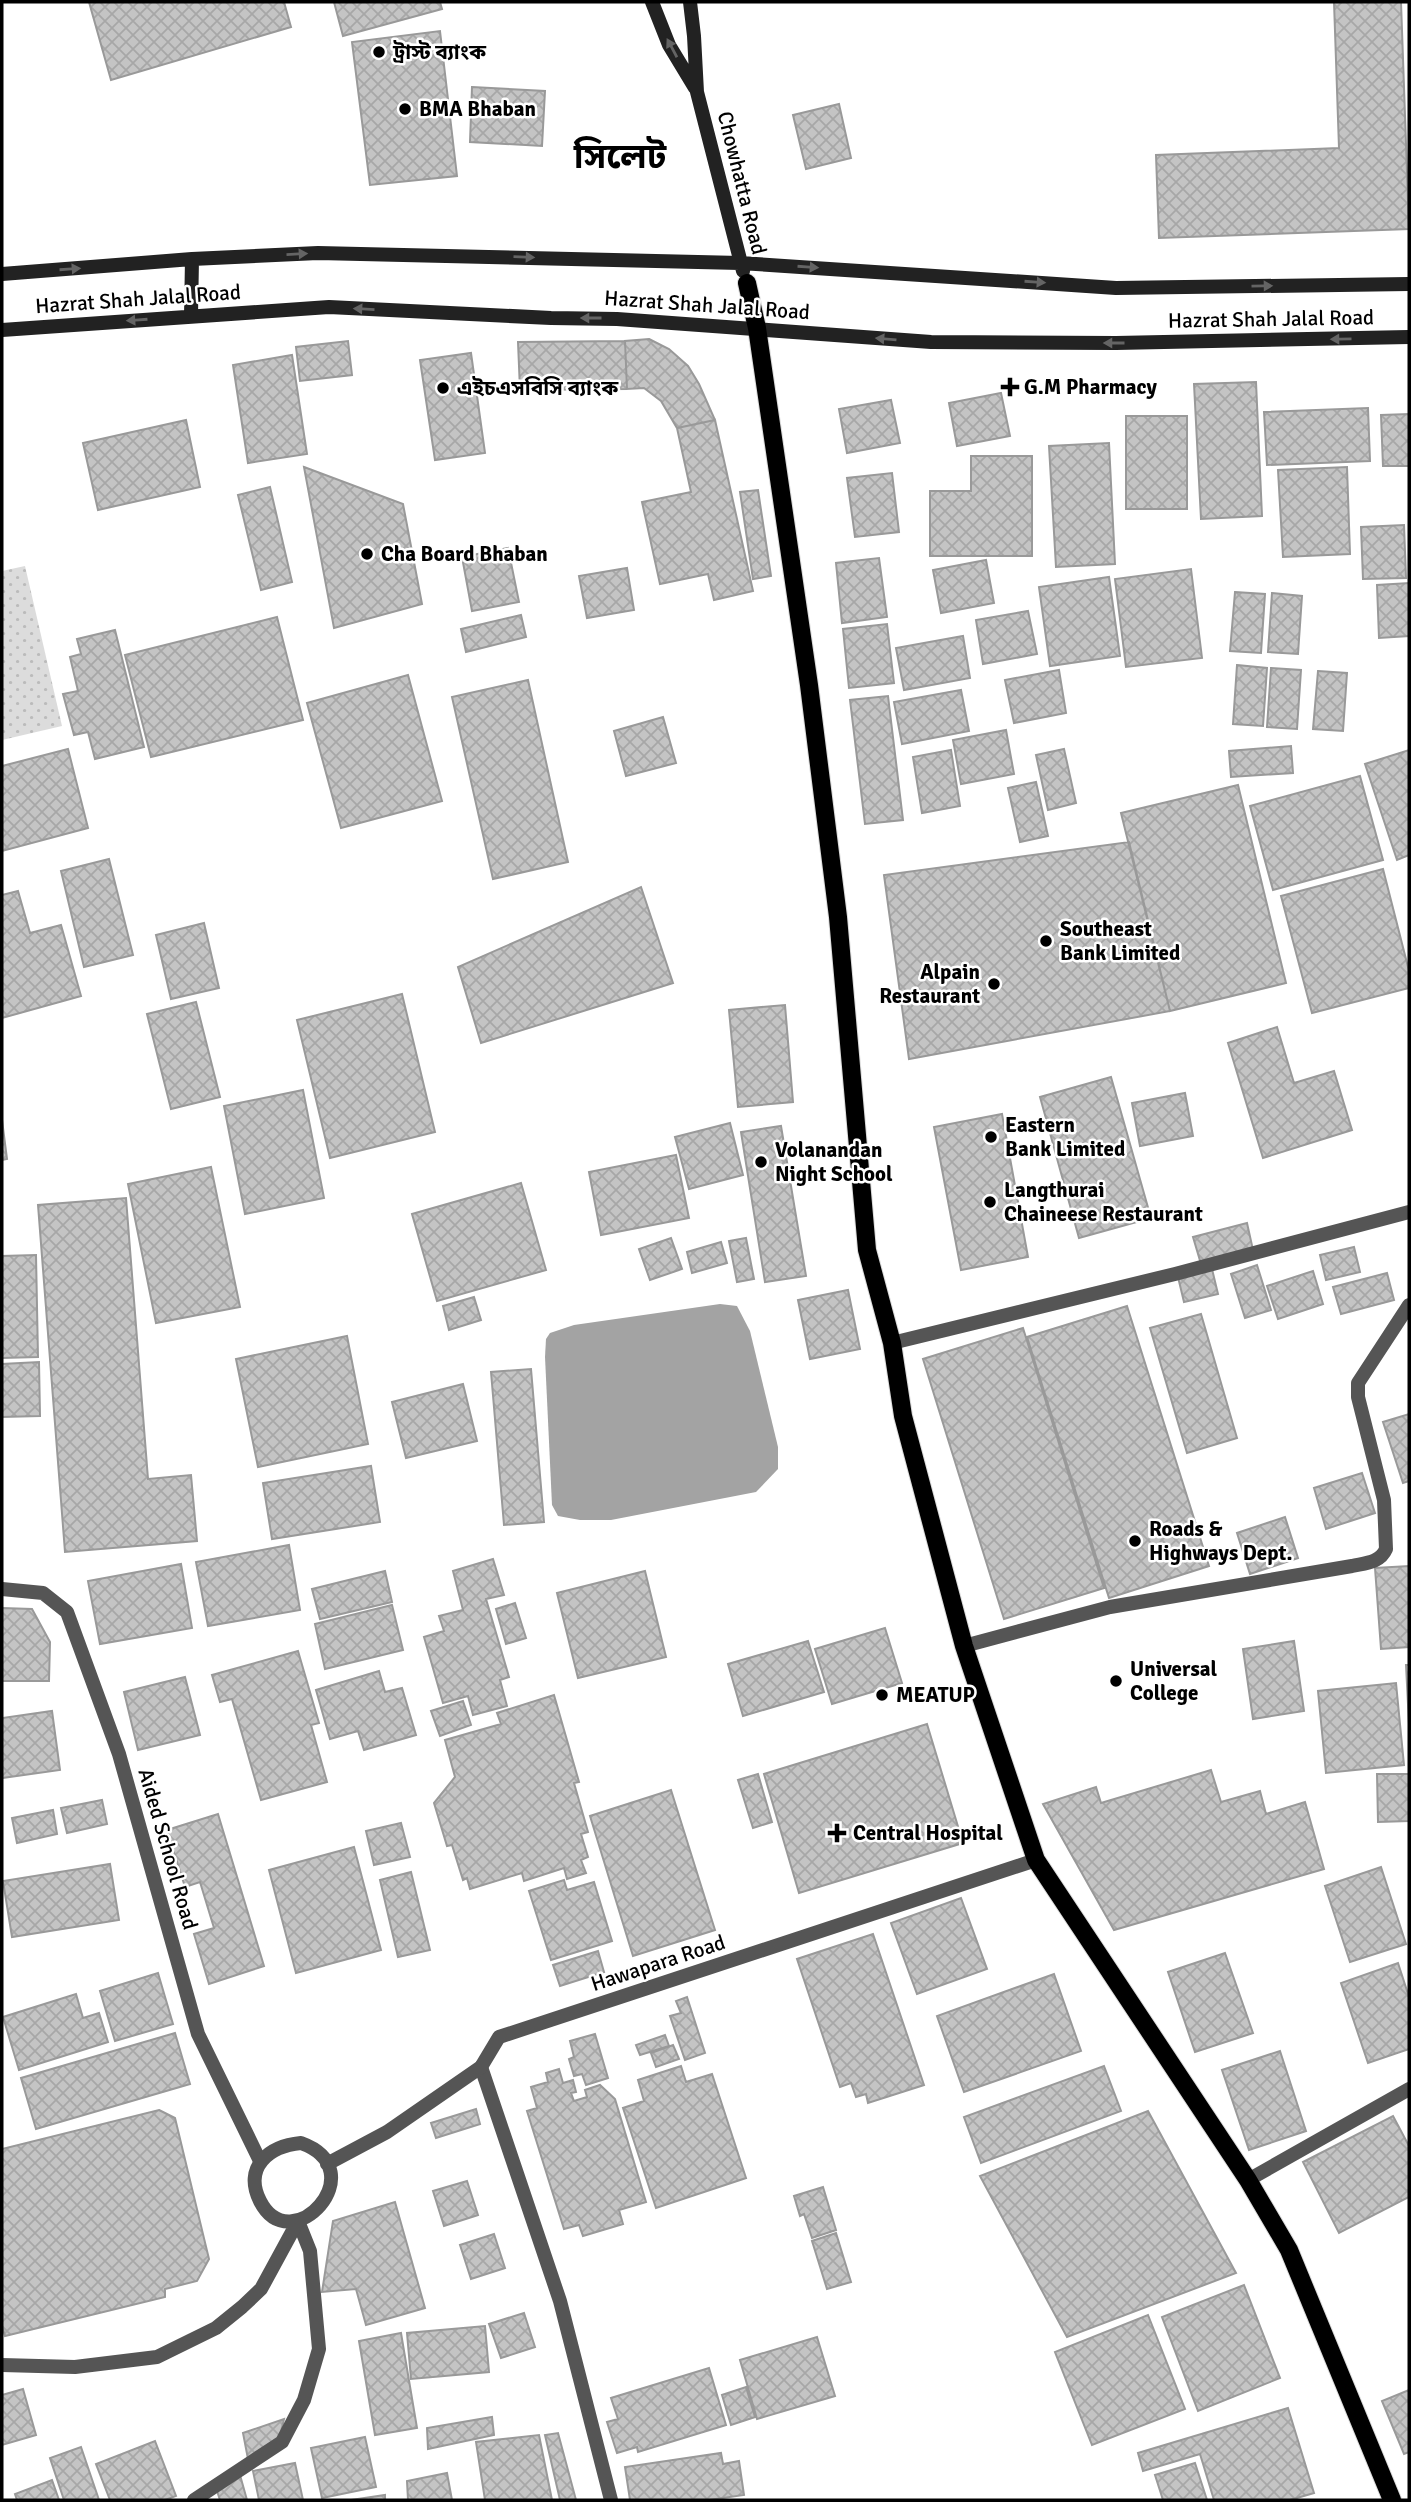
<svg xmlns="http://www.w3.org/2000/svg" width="1411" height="2502" font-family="Signika,'Noto Sans Bengali',sans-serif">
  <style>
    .park { fill: url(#park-dots) }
    .water { fill: #a3a3a3 }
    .building { fill: url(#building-cross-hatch); stroke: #999; stroke-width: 2 }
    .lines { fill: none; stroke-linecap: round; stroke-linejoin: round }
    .primary-casing { stroke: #dbdbdb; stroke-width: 20 }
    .minor { stroke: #555; stroke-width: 14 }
    .tertiary { stroke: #555; stroke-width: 14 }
    .secondary { stroke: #222; stroke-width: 14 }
    .primary { stroke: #000; stroke-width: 18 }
    .oneway { fill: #646464 }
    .poi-dot { fill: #000; stroke: #fff; stroke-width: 2.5 }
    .labels { text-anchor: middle; stroke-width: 5; stroke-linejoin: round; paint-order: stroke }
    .poi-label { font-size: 21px; font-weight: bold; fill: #000; stroke: #fff; text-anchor: start }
    .street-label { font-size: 21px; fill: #000; stroke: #fff }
    .town-label { font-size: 35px; font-weight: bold; fill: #000; stroke: #fff }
  </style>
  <defs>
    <pattern id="park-dots" width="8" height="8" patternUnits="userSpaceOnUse" patternTransform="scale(1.75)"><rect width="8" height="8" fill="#dcdcdc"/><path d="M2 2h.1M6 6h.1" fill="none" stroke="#bbb" stroke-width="1.8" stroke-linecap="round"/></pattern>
    <pattern id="building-cross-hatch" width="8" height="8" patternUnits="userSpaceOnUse" patternTransform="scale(1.75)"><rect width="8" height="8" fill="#c4c4c4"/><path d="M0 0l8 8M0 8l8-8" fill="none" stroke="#a7a7a7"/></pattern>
  </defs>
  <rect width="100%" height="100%" fill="#fff"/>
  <!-- park -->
  <path class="park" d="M25,566L62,726L2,740V571Z"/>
  <!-- water -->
  <path class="water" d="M720,1304L737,1306L750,1331L778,1447V1469L756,1492L611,1520H580L558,1516L552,1505L545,1357L546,1339L550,1333L574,1325Z"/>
  <!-- building -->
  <path class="building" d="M89,2H284L291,27L111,80Z
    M334,2H440L442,9L343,36Z
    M1334,2H1401L1409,229L1159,238L1156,155L1339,148Z
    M440,31L457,176L370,185L352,42Z
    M472,87L545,91L542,146L470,142Z
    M839,104L851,158L806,169L793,115Z
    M649,339L669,349L688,366L699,384L715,420L677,428L661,401L644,388L627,389L625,341Z
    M348,341L352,375L300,381L296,347Z
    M625,341L627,389L520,390L518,342Z
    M471,353L485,453L435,460L420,360Z
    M292,355L307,454L248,463L233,365Z
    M1256,382L1262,516L1201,519L1194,384Z
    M1001,393L1010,436L957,446L949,403Z
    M891,400L900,443L847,453L839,409Z
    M1368,408L1370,461L1267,465L1264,412Z
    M1409,414V466H1383L1381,415Z
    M1126,416H1187V509H1126Z
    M186,420L200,487L98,510L83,443Z
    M715,420L753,591L714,600L708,574L660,584L642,502L691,492L677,428Z
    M1109,443L1115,564L1056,567L1049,446Z
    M971,456H1032V556H930V491H971Z
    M304,467L403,504L422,604L334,628Z
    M1347,467L1350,554L1283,557L1278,470Z
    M892,473L899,532L855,537L847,478Z
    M270,487L292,582L261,590L238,495Z
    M758,490L771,576L753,579L740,492Z
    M1404,525L1406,578L1363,579L1361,527Z
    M508,548L519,602L472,611L462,557Z
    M879,558L887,617L842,623L836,563Z
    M986,560L994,603L941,613L933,570Z
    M627,568L634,610L587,618L579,576Z
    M1191,569L1202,658L1126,667L1115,579Z
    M1109,577L1120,656L1050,666L1039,587Z
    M1409,583V636L1379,638L1377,585Z
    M1235,592L1265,594L1261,653L1230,651Z
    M1272,593L1302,596L1298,654L1268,652Z
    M1028,611L1037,654L983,664L976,620Z
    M521,615L526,637L466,652L461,629Z
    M277,617L303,720L151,757L125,655Z
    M887,624L894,683L849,688L843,629Z
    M115,630L144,747L95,759L88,732L74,735L63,694L78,691L70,657L81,654L77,639Z
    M963,636L970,678L904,690L896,648Z
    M1237,665L1267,668L1263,726L1233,724Z
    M1271,668L1301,670L1297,729L1267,727Z
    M1059,670L1066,713L1014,723L1005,680Z
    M1318,671L1347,673L1343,731L1313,729Z
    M408,675L442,801L341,828L307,703Z
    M528,680L568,862L493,879L452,697Z
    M961,690L969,731L902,744L894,702Z
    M888,696L903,820L865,824L850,700Z
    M663,717L676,763L626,776L614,731Z
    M1006,730L1014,774L961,784L953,740Z
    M1291,746L1293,773L1231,777L1229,751Z
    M68,749L88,828L2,851V766Z
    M1064,749L1076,803L1048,810L1036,755Z
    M951,750L960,806L922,813L913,757Z
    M1409,750V855L1397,860L1365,764Z
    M1360,776L1383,860L1273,890L1250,806Z
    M1036,782L1048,836L1020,842L1008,788Z
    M1238,785L1286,983L1170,1011L1121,813Z
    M1129,842L1170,1011L909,1059L884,875Z
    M109,859L133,955L84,967L61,871Z
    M1383,869L1409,971V988L1312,1013L1281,896Z
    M641,887L673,983L481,1043L458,967Z
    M18,891L30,933L61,925L81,996L2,1018V895Z
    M204,923L219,988L171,999L156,935Z
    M402,994L435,1132L330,1158L297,1020Z
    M196,1002L220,1097L171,1109L147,1014Z
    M785,1005L793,1102L738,1107L729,1010Z
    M1277,1027L1294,1083L1334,1071L1352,1130L1263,1158L1228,1043Z
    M1111,1077L1151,1218L1079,1238L1040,1097Z
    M303,1090L324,1198L245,1214L224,1106Z
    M1185,1093L1193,1136L1140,1146L1132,1103Z
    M1002,1114L1028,1257L961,1270L934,1127Z
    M2,1120L7,1159L2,1160Z
    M730,1123L743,1175L689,1189L675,1137Z
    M781,1126L806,1276L765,1282L741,1132Z
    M676,1155L689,1218L601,1235L589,1172Z
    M211,1167L240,1307L156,1323L128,1184Z
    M521,1183L546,1270L437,1301L412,1214Z
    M126,1198L148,1479L191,1475L197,1541L65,1552L38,1205Z
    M1247,1223L1253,1250L1201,1264L1193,1237Z
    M671,1238L682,1269L650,1280L639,1249Z
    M746,1238L754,1279L737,1282L729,1241Z
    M721,1242L727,1263L692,1273L687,1252Z
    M1354,1247L1360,1272L1326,1280L1320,1255Z
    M36,1255L38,1357L2,1358V1256Z
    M1257,1265L1271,1310L1245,1318L1231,1274Z
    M1212,1269L1218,1294L1184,1302L1178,1277Z
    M1313,1271L1323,1304L1278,1319L1267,1286Z
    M1387,1273L1394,1300L1341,1314L1333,1287Z
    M848,1290L860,1349L810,1359L798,1300Z
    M474,1297L481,1320L449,1330L443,1306Z
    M1127,1306L1209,1566L1109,1598L1027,1337Z
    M1201,1314L1237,1438L1187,1453L1150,1328Z
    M1023,1328L1104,1588L1004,1619L923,1359Z
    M347,1336L368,1444L258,1467L236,1359Z
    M39,1362L40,1416L2,1417V1364Z
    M531,1369L544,1522L504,1525L491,1372Z
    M463,1384L477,1441L406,1458L392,1402Z
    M1409,1414V1481L1403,1483L1383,1422Z
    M371,1466L380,1522L272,1539L263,1483Z
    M1362,1473L1375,1513L1326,1529L1314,1488Z
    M1285,1517L1298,1558L1250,1574L1237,1533Z
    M289,1545L300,1610L208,1626L196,1562Z
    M493,1559L504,1595L486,1599L509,1677L500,1680L507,1706L473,1715L468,1696L443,1703L424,1637L444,1631L439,1616L463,1610L453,1571Z
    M181,1564L192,1628L100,1644L88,1581Z
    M1409,1566V1647L1381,1649L1375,1568Z
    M385,1571L392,1602L320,1619L312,1589Z
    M645,1571L666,1657L578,1678L557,1593Z
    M515,1603L526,1638L506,1644L496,1609Z
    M392,1605L403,1650L325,1669L315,1624Z
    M2,1608L32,1609L50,1642L49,1681H2Z
    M885,1628L902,1683L832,1704L815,1649Z
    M808,1641L824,1692L743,1716L728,1664Z
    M1294,1641L1304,1711L1253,1719L1243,1649Z
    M298,1651L319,1723L311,1725L327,1782L261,1800L232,1699L220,1702L212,1675Z
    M1406,1665H1409V1724Z
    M379,1671L385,1692L402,1688L416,1735L364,1750L358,1731L330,1739L316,1690Z
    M185,1677L200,1735L138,1750L124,1692Z
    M1396,1683L1404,1765L1326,1773L1318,1691Z
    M554,1695L579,1782L574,1783L588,1832L581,1834L588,1857L581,1860L586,1873L567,1879L564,1868L524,1881L522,1873L470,1889L467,1878L463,1880L452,1845L447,1846L434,1803L455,1777L445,1740L501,1724L497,1713Z
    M463,1701L471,1725L440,1736L431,1711Z
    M52,1711L60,1770L2,1778V1718Z
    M927,1724L963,1843L799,1893L764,1774Z
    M1211,1770L1221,1802L1260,1791L1266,1814L1305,1802L1324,1869L1114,1930L1043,1804L1096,1787L1101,1803Z
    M758,1774L772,1822L753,1828L738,1780Z
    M1377,1774H1409V1821L1378,1822Z
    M671,1790L715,1930L633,1956L590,1816Z
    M102,1800L107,1824L67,1833L61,1808Z
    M53,1810L57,1834L17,1843L12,1818Z
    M218,1814L264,1966L209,1984L194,1934L214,1928L200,1882L185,1887L167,1830Z
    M401,1823L410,1857L374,1865L366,1831Z
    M354,1847L381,1950L296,1973L269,1870Z
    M110,1864L119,1920L12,1937L3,1881Z
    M1381,1867L1406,1944L1350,1962L1325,1886Z
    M411,1872L430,1950L398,1957L380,1880Z
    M564,1880L567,1890L594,1882L612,1941L551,1960L529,1891Z
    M961,1898L987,1969L917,1994L891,1923Z
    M873,1934L924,2085L868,2103L866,2094L856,2097L851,2083L840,2087L797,1959Z
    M598,1951L604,1972L560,1986L553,1965Z
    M1225,1953L1253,2033L1195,2052L1168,1972Z
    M1398,1963L1409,1997V2049L1368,2063L1341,1983Z
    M158,1973L173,2024L115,2041L100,1991Z
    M1054,1974L1081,2051L964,2092L937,2016Z
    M76,1994L83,2018L99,2013L108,2042L19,2070L3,2017Z
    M687,1997L705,2053L685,2060L670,2016L681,2013L676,2001Z
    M175,2033L190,2084L36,2129L21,2078Z
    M595,2034L608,2078L586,2085L582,2074L574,2076L569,2059L574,2057L570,2041Z
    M665,2035L669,2046L640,2055L636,2045Z
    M673,2045L679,2059L656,2067L651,2053Z
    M1280,2051L1306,2131L1249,2150L1222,2070Z
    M681,2066L686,2082L712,2074L746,2178L656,2208L623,2108L644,2101L638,2080Z
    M1104,2066L1121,2111L981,2163L964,2117Z
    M559,2069L563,2083L573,2080L576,2092L571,2093L574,2101L587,2097L585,2090L600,2085L615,2099L646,2202L619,2210L623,2224L583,2236L579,2225L564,2229L527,2111L537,2108L531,2087L548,2082L546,2073Z
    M476,2109L480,2124L436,2138L431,2123Z
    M159,2110L175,2118L209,2259L197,2281L165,2289V2297L5,2336L2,2326V2149Z
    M1148,2111L1236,2273L1067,2337L980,2176Z
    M1393,2116L1409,2146V2197L1339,2233L1303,2162Z
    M467,2181L478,2215L444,2226L433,2191Z
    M823,2187L836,2230L812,2238L804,2214L800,2216L794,2196Z
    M395,2202L425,2308L366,2325L356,2289L322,2292L333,2221Z
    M836,2233L851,2282L827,2289L812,2241Z
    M494,2234L505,2268L471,2279L460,2245Z
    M1244,2285L1280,2378L1198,2411L1162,2317Z
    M524,2313L535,2347L501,2358L489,2324Z
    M1148,2315L1185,2409L1092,2445L1055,2352Z
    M485,2326L489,2372L411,2379L407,2333Z
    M401,2333L417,2428L375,2435L359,2341Z
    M817,2337L835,2396L757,2419L740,2360Z
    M709,2368L726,2425L638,2452L637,2447L617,2453L607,2422L618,2419L611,2398Z
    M746,2387L755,2417L731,2425L722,2395Z
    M23,2389L36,2435L2,2445V2395Z
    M1409,2390V2452L1404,2454L1382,2401Z
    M1288,2408L1314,2493L1290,2500H1214L1200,2454L1143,2471L1138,2453Z
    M492,2417L494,2435L428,2449L427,2428Z
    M284,2419L280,2436L248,2459L243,2433Z
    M558,2433L576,2500H560L545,2435Z
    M539,2435L552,2500H485L476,2442Z
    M365,2437L376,2487L322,2498L311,2448Z
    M155,2441L176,2496L165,2500H110L96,2464Z
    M81,2447L99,2500H64L50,2458Z
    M721,2453L723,2464L739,2461L744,2495L709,2500H630L625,2467Z
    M295,2463L303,2500H259L253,2471Z
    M1195,2463L1207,2500H1163L1155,2475Z
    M447,2473L452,2500H408L407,2481Z
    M240,2475L247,2500H220L217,2491Z
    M52,2480L59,2500H17L15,2494Z
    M385,2495V2500H351Z"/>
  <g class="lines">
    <!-- primary casing -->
    <g class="primary-casing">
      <path id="primary" d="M747,283L757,328L809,685L838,917L867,1250L892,1343L903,1416L964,1646L1036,1860L1248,2180L1289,2250L1392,2500"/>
    </g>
    <!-- minor -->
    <path class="minor" d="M892,1343L1175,1274L1409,1212
      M2,1589L43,1593L67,1612L119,1754L198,2034L260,2161
      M964,1646L1110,1607L1352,1566C1365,1563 1380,1563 1386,1549L1384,1500L1358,1397V1383L1409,1305
      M481,2067L560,2301L611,2500
      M1248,2180L1409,2089
      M194,2500L282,2442L304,2400L319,2349L310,2251L298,2221"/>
    <!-- tertiary -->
    <path class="tertiary" d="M301,2143C376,2170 291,2262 260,2201C243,2167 269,2146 301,2143Z
      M327,2164L387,2132L481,2067L499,2037L1036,1860
      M2,2365L75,2367L157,2357L216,2328L242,2307L261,2289L298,2221"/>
    <!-- secondary -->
    <path class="secondary" d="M652,2L669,45L695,88
      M690,2L694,36L697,92L743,271
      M2,274L192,259L318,253L740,263L1116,288L1409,284
      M191,316L192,259
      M2,330L329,307L551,318L617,319L931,342L1116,343L1409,337"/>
    <!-- primary -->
    <use href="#primary" class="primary"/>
  </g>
  <!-- one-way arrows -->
  <defs><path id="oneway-solid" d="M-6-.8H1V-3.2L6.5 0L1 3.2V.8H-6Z" transform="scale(1.75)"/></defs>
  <g class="oneway">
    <use href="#oneway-solid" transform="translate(672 48) rotate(-118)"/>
    <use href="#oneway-solid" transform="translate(297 254) rotate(-3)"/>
    <use href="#oneway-solid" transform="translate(524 257) rotate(2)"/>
    <use href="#oneway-solid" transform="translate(808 267) rotate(4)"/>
    <use href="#oneway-solid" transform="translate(70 269) rotate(-4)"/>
    <use href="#oneway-solid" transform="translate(1035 282) rotate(4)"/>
    <use href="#oneway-solid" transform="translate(1262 286) rotate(-1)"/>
    <use href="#oneway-solid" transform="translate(364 309) rotate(-177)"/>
    <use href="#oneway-solid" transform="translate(591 318) rotate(-180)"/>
    <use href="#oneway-solid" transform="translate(137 320) rotate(176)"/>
    <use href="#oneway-solid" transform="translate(886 339) rotate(-175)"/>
    <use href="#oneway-solid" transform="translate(1341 339) rotate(179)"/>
    <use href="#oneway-solid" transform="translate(1114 343) rotate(180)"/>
  </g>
  <!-- markers -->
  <g class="poi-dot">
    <circle cx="379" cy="52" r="7"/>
    <circle cx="405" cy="109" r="7"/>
    <path d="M1006.5 376.5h7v7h7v7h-7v7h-7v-7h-7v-7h7z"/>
    <circle cx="443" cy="388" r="7"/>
    <circle cx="367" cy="554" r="7"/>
    <circle cx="1046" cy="941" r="7"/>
    <circle cx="994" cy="984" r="7"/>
    <circle cx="991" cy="1137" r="7"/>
    <circle cx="761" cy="1162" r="7"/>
    <circle cx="990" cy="1202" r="7"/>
    <circle cx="1135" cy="1541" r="7"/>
    <circle cx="1116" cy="1681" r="7"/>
    <circle cx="882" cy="1695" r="7"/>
    <path d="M833.5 1822.5h7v7h7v7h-7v7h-7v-7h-7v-7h7z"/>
  </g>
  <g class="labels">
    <!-- poi labels -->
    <g class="poi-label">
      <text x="393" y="59">ট্রাস্ট ব্যাংক</text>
      <text x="419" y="116">BMA Bhaban</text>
      <text x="1024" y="394">G.M Pharmacy</text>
      <text x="457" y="395">এইচএসবিসি ব্যাংক</text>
      <text x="381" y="561">Cha Board Bhaban</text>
      <text x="1060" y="936">Southeast<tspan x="1060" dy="24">Bank Limited</tspan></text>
      <text x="980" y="979" text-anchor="end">Alpain<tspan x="980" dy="24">Restaurant</tspan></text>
      <text x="1005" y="1132">Eastern<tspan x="1005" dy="24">Bank Limited</tspan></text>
      <text x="775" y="1157">Volanandan<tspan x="775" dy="24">Night School</tspan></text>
      <text x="1004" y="1197">Langthurai<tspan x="1004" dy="24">Chaineese Restaurant</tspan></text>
      <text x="1149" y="1536">Roads &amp;<tspan x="1149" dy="24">Highways Dept.</tspan></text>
      <text x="1130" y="1676">Universal<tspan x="1130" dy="24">College</tspan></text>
      <text x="896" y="1702">MEATUP</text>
      <text x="853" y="1840">Central Hospital</text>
    </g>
    <!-- street labels -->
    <g class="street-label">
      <text transform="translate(742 183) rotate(76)" y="7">Chowhatta Road</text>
      <text transform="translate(138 299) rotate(-4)" y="7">Hazrat Shah Jalal Road</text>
      <text transform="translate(707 305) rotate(4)" y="7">Hazrat Shah Jalal Road</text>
      <text transform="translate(1271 319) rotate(-1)" y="7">Hazrat Shah Jalal Road</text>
      <text transform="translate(168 1849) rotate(74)" y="7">Aided School Road</text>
      <text transform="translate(658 1963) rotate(-18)" y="7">Hawapara Road</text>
    </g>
    <!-- town labels -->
    <g class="town-label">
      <text x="620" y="168">সিলেট</text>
    </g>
  </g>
  <!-- border -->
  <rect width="1411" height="2502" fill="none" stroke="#000000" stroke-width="7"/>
</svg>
